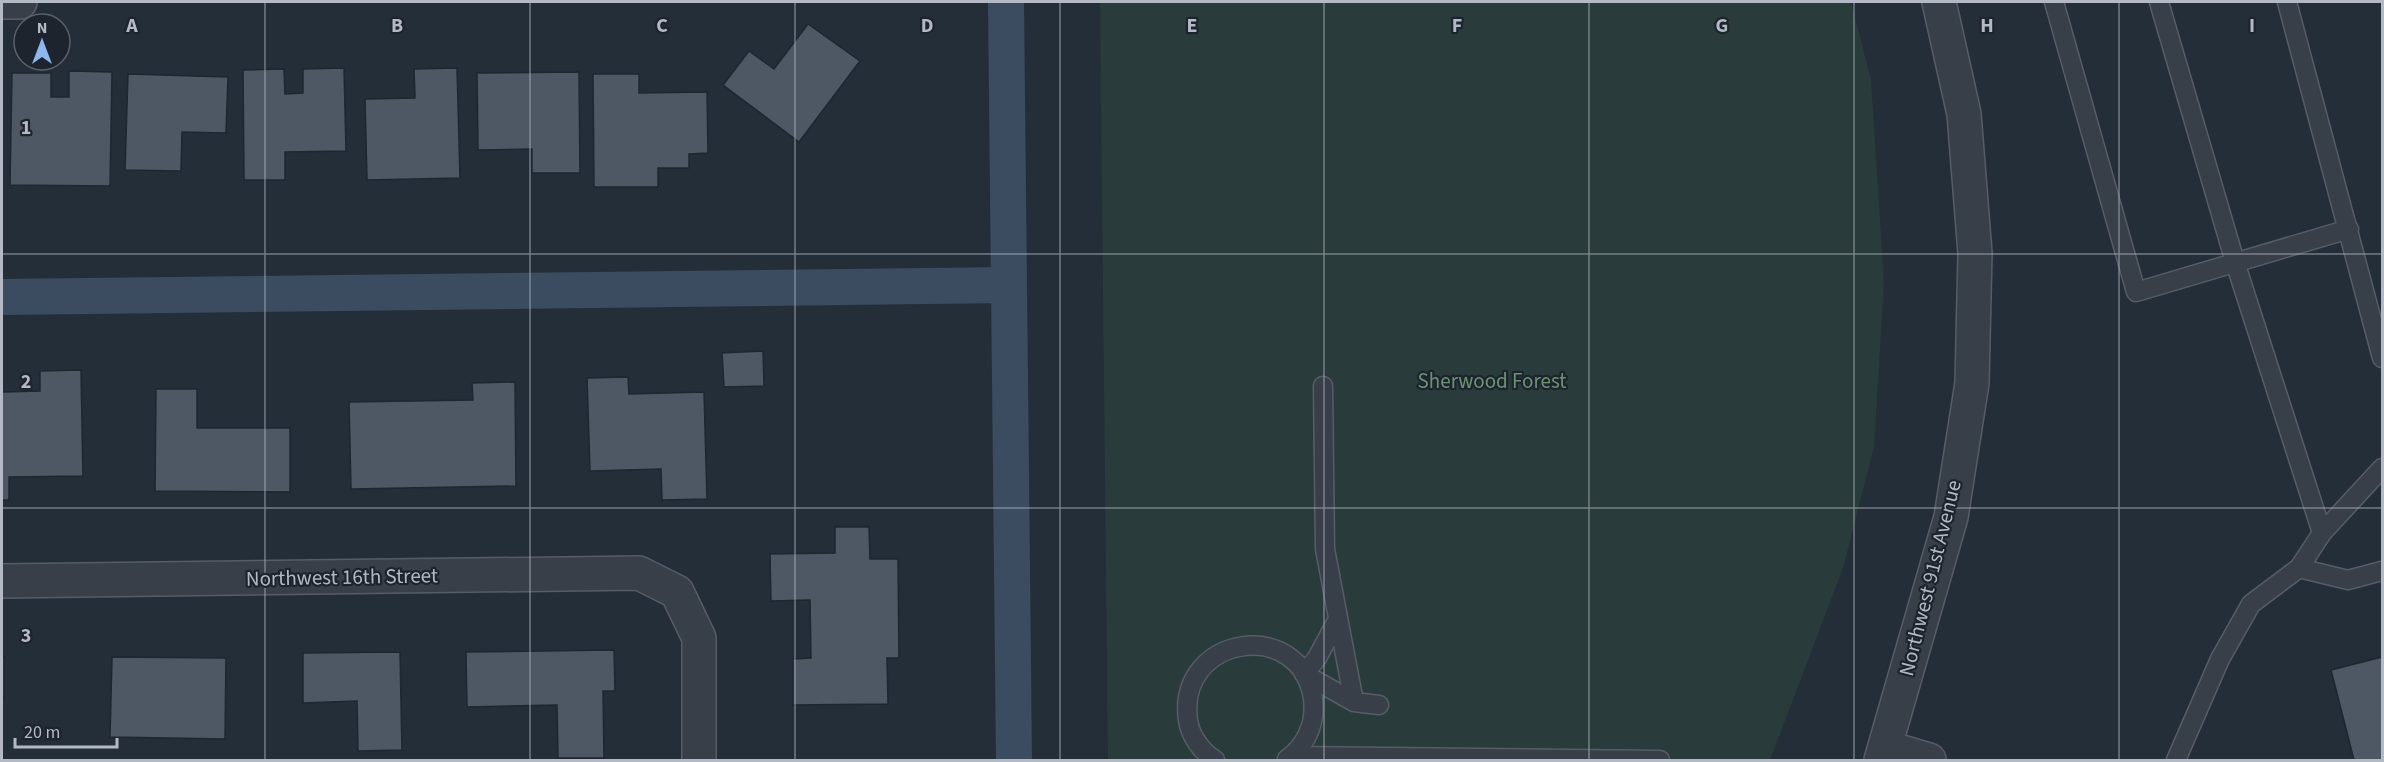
<svg xmlns="http://www.w3.org/2000/svg" width="2384" height="762" font-family="'Source Sans 3',sans-serif">
  <style>
    .green { fill: #293c3b }
    .lines { fill: none; stroke-linecap: round; stroke-linejoin: round }
    .canal { stroke: #3b4c60; stroke-width: 36 }
    .building { fill: #4d5864; stroke: #1f2630; stroke-width: 1.5 }
    .lane-casing { stroke: #565d67; stroke-width: 21 }
    .street-casing { stroke: #565d67; stroke-width: 36 }
    .lane { stroke: #383f49; stroke-width: 18 }
    .street { stroke: #383f49; stroke-width: 33 }
    .grid { fill: none; stroke: #b3bac5; stroke-width: 1.5; stroke-opacity: 0.55 }
    .labels { text-anchor: middle; stroke-width: 4.5; stroke-linejoin: round; paint-order: stroke }
    .park-label { font-size: 21px; fill: #6c9374; stroke: #1d242e }
    .street-label { font-size: 21px; fill: #b3bac5; stroke: #1d242e }
    .grid-label { font-size: 20px; text-anchor: middle; font-weight: bold; fill: #b3bac5; stroke: #1d242e; stroke-width: 4.5; stroke-linejoin: round; paint-order: stroke }
  </style>
  <rect width="100%" height="100%" fill="#242e38"/>
  <!-- green -->
  <path class="green" d="M1100,2H1851L1871,80L1884,283L1874,447L1843,568L1770,760H1108Z"/>
  <g class="lines">
    <!-- canal -->
    <path class="canal" d="M1006,2L1014,760
      M2,297L1009,285"/>
  </g>
  <!-- building -->
  <path class="building" d="M808,24L860,61L799,142L723,85L749,51L774,69Z
    M344,68L346,151L285,152V180H244L243,70L284,69L285,94L303,93V69Z
    M457,68L460,178L367,180L365,99L415,98L414,69Z
    M69,71L112,72L110,186L10,185L12,73H51V97H69Z
    M579,72L580,173H532V149L478,150L477,73Z
    M128,74L228,77L226,133L182,132L181,171L125,170Z
    M593,74H639V93L707,92L708,153L689,154V168H658V187H594Z
    M763,351L764,386L724,387L722,353Z
    M81,370L83,476L9,477V500H2V392L40,391V371Z
    M628,377L629,394L704,392L707,499L662,500L661,469L590,471L587,378Z
    M515,382L516,486L351,489L349,402L473,400L472,383Z
    M156,389H197V428H290V492L155,491Z
    M835,527H869L870,559H898L899,658H887L888,704L793,705V659L811,658L810,600L771,601L770,554L835,553Z
    M614,650L615,691H603L604,758H558L557,705L467,707L466,652Z
    M400,652L402,750L358,751L357,701L303,703V653Z
    M2,657H4V698H2Z
    M112,657L226,658L225,739L110,737Z
    M2382,657V760H2354L2331,670Z"/>
  <g class="lines">
    <!-- lane casing -->
    <g class="lane-casing">
      <path id="lane" d="M2054,2L2136,292L2349,229
        M2159,2L2235,262L2322,533L2299,568L2251,604L2220,659L2176,760
        M2287,2L2382,358
        M1323,386L1325,549L1354,702
        M2322,533L2382,468
        M2299,568L2348,580L2382,571
        M1338,619L1317,658L1304,674L1354,702L1379,705
        M1292,756L1660,760
        M1215,760C1202,752 1190,736 1188,720C1176,635 1301,616 1313,699C1316,723 1306,746 1287,759"/>
    </g>
    <!-- street casing -->
    <g class="street-casing">
      <path id="street" d="M2,2H20
        M2,581L639,573L677,592L699,638V760
        M1885,747L1929,760
        M1881,760L1951,517L1972,383L1975,253L1964,114L1939,2"/>
    </g>
    <!-- lane -->
    <use href="#lane" class="lane"/>
    <!-- street -->
    <use href="#street" class="street"/>
  </g>
  <!-- grid -->
  <path class="grid" d="M265,2V760M530,2V760M795,2V760M1060,2V760M1324,2V760M1589,2V760M1854,2V760M2119,2V760M2,254H2382M2,508H2382"/>
  <g class="labels">
    <!-- park labels -->
    <g class="park-label">
      <text x="1492" y="388">Sherwood Forest</text>
    </g>
    <!-- street labels -->
    <g class="street-label">
      <text transform="translate(342 577) rotate(-1)" y="7">Northwest 16th Street</text>
      <text transform="translate(1930 578) rotate(-76)" y="7">Northwest 91st Avenue</text>
    </g>
  </g>
  <g class="grid-label">
    <text x="132" y="32">A</text>
    <text x="397" y="32">B</text>
    <text x="662" y="32">C</text>
    <text x="927" y="32">D</text>
    <text x="1192" y="32">E</text>
    <text x="1457" y="32">F</text>
    <text x="1722" y="32">G</text>
    <text x="1987" y="32">H</text>
    <text x="2252" y="32">I</text>
    <text x="26" y="134">1</text>
    <text x="26" y="388">2</text>
    <text x="26" y="642">3</text>
  </g>
  <!-- border -->
  <rect width="2384" height="762" fill="none" stroke="#b3bac5" stroke-width="6"/>
  <!-- north arrow -->
  <g transform="translate(42 42)"><circle r="28" fill="#1d242e" stroke="#59606a" stroke-width="1.5"/>
  <path d="M0-4.5L10 22L0 15L-10 22Z" fill="#8fb7ed"/>
  <text y="-9" font-size="16" font-weight="bold" text-anchor="middle" fill="#b3bac5">N</text>
  </g>
  <!-- scale -->
  <path d="M15 738v9h102v-9" fill="none" stroke="#b3bac5" stroke-width="3"/>
  <text x="24" y="738" font-size="18" fill="#b3bac5" stroke="#1d242e" stroke-width="4.5" paint-order="stroke">20 m</text>
</svg>
